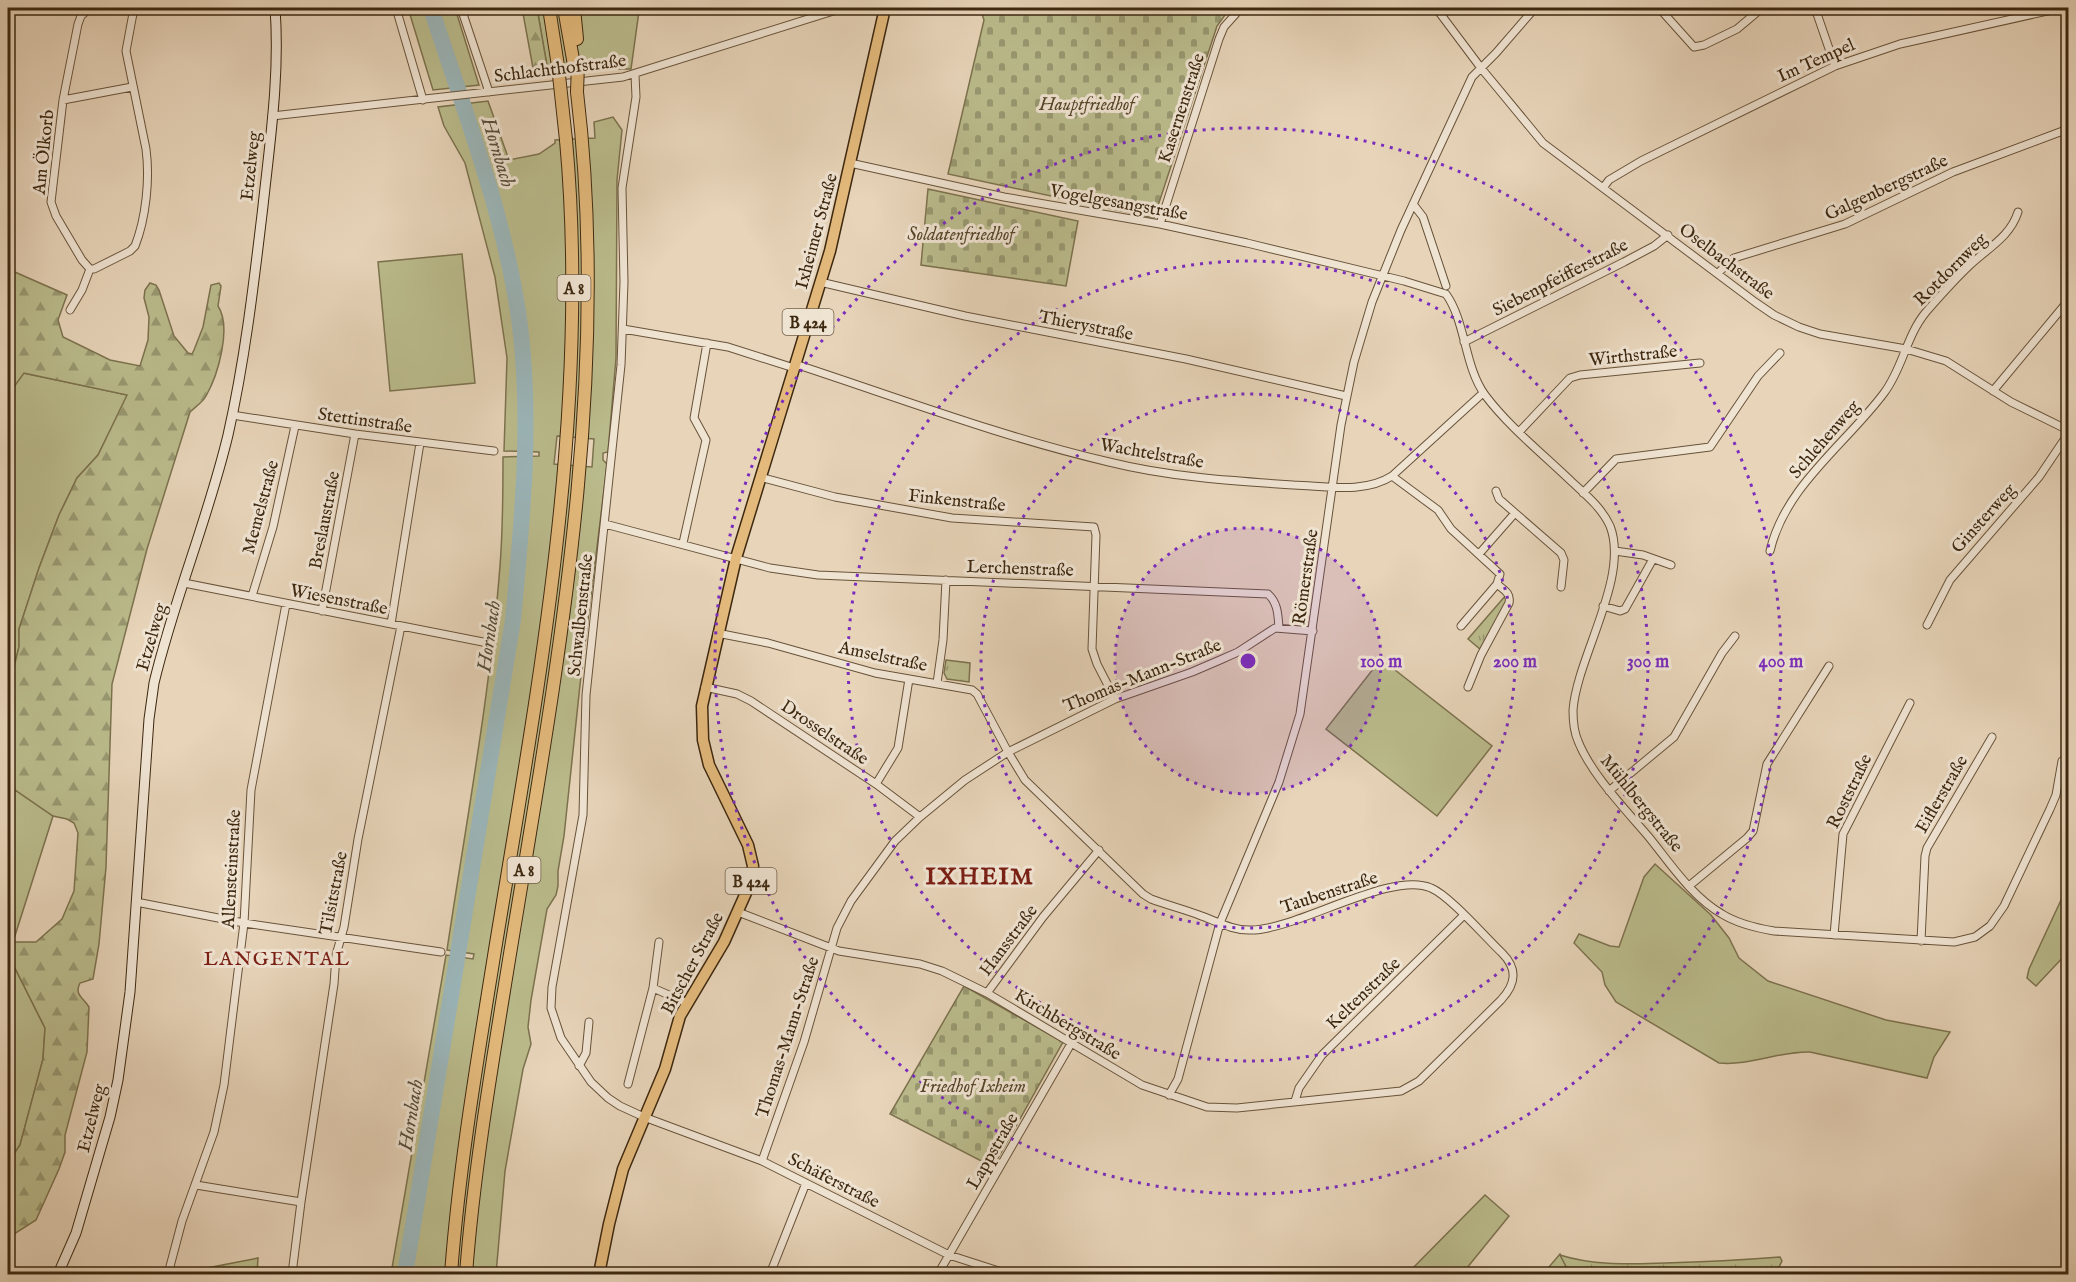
<svg xmlns="http://www.w3.org/2000/svg" width="2076" height="1282" font-family="'IM FELL English',serif">
  <style>
    .grass { fill: #babb8c; stroke: #7c724e; stroke-width: 1.5; fill-rule: evenodd }
    .forest { fill: url(#forest-firs); stroke: #7c724e; stroke-width: 1.5 }
    .cemetery { fill: url(#cemetery-stones); stroke: #7c724e; stroke-width: 1.5 }
    .park { fill: url(#park-tufts); stroke: #7c724e; stroke-width: 1.5 }
    .lines { fill: none; stroke-linecap: round; stroke-linejoin: round }
    .river { stroke: #9bb6ba; stroke-width: 16 }
    .street-casing { stroke: #68533a; stroke-width: 9 }
    .secondary-casing { stroke: #3d2810; stroke-width: 11 }
    .primary-casing { stroke: #3d2810; stroke-width: 13 }
    .highway-casing { stroke: #3d2810; stroke-width: 14 }
    .street { stroke: #efe3d2; stroke-width: 7 }
    .secondary { stroke: #efe3d2; stroke-width: 9 }
    .primary { stroke: #e4ba7c; stroke-width: 10 }
    .highway { stroke: #e4ba7c; stroke-width: 12 }
    .highway-bridge-casing { stroke: #3d2810; stroke-width: 14; stroke-linecap: butt }
    .highway-bridge { stroke: #e4ba7c; stroke-width: 12 }
    .ring { fill: none; stroke: #7b2cbf; stroke-width: 3; stroke-dasharray: 3 6 }
    .labels { text-anchor: middle; stroke-width: 6; stroke-linejoin: round; paint-order: stroke }
    .shield { fill: #efe3d2; stroke: #72604a; stroke-width: 1.5 }
    .shield-label { font-size: 16px; font-weight: bold; fill: #3d2810 }
    .street-label { font-size: 18px; fill: #3d2810; stroke: #efe3d2 }
    .park-label { font-size: 18px; font-style: italic; fill: #564529; stroke: #efe3d2 }
    .water-label { font-size: 20px; font-style: italic; fill: #544c3a; stroke: #efe3d2 }
    .neighbourhood-label { font-size: 20px; letter-spacing: 1.5px; fill: #7a1f14; stroke: #efe3d2 }
    .district-label { font-size: 24px; font-weight: bold; letter-spacing: 1.5px; fill: #7a1f14; stroke: #efe3d2 }
    .centre { fill: #7b2cbf; stroke: #efe3d2; stroke-width: 3 }
    .ring-label { font-size: 18px; text-anchor: middle; font-weight: bold; fill: #7b2cbf; stroke: #efe3d2; stroke-width: 6; stroke-linejoin: round; paint-order: stroke }
  </style>
  <defs>
    <pattern id="forest-firs" width="22" height="20" patternUnits="userSpaceOnUse" patternTransform="scale(1.5)"><rect width="22" height="20" fill="#babb8c"/><path d="M5 1l3.5 6h-7zM16 11l3.5 6h-7z" fill="#989871"/></pattern>
    <pattern id="cemetery-stones" width="16" height="16" patternUnits="userSpaceOnUse" patternTransform="scale(1.5)"><rect width="16" height="16" fill="#babb8c"/><path d="M2 7V4a2 2 0 0 1 4 0v3zM10 15v-3a2 2 0 0 1 4 0v3z" fill="#989871"/></pattern>
    <pattern id="park-tufts" width="24" height="20" patternUnits="userSpaceOnUse" patternTransform="scale(1.5)"><rect width="24" height="20" fill="#babb8c"/><path d="M3 7l-1-3M5 7V3M7 7l1-3M15 17l-1-3M17 17v-4M19 17l1-3" fill="none" stroke="#989871"/></pattern>
  </defs>
  <rect width="100%" height="100%" fill="#e7d4b9"/>
  <filter id="stains"><feTurbulence type="fractalNoise" baseFrequency=".00333" numOctaves="4"/><feColorMatrix values="0 0 0 0 .2 0 0 0 0 .09 0 0 0 0 .02 0 0 0 .5 -.17"/></filter>
  <radialGradient id="worn" r=".72"><stop offset=".6" stop-color="#630" stop-opacity="0"/><stop offset="1" stop-color="#630" stop-opacity=".3"/></radialGradient>
  <!-- grass -->
  <path class="grass" d="M408,8H455L479,85L433,90Z
    M537,8H627L639,11L631,69H589L588,64L547,67Z
    M488,101L509,160L539,154L555,143V140L595,138L594,122L613,117L622,130L617,180L616,358L608,452L603,453V460L607,464L606,474L580,685L564,836L558,871V886L556,895L547,909L531,1000L528,1027L531,1044L523,1069L505,1171L496,1274H391L446,955L473,959L474,954L447,950C466,823 490,695 500,566C503,529 503,493 503,457L539,456V452L504,451L507,358L495,277L465,163L444,126L438,107ZM557,436L594,439L592,467L554,464Z
    M462,254L475,383L390,391L378,262Z
    M23,373L128,395L98,455L77,478L59,515L39,568L19,629V647L8,691V395Z
    M1381,659L1492,746L1437,816L1326,729Z
    M8,785L53,816L13,942L12,962L45,1028L43,1059L20,1145L8,1163Z
    M1655,864L1711,915L1729,938L1739,958L1768,981L1886,1020L1950,1032L1934,1057L1927,1078L1810,1052C1779,1051 1750,1066 1719,1063L1616,1002L1605,985L1602,972L1574,943L1579,934L1610,946L1619,947L1644,877Z
    M2068,885V952L2036,986L2027,978L2029,969Z
    M1485,1195L1509,1216L1462,1274H1407Z
    M1560,1254L1570,1274H1543Z"/>
  <!-- forest -->
  <path class="forest" d="M522,8H537L549,77L537,76L533,68Z
    M8,269L67,295L58,320L63,337L110,360L140,366L148,340L149,317L144,298L145,290L150,283L156,285L159,290L174,336L188,353L192,354L194,350L203,327L211,285L219,283L221,286L218,306C232,327 218,375 206,396C203,402 195,407 190,412L147,549L112,684L106,867L99,944L93,979L80,983C74,995 83,997 89,1007L87,1052L65,1135V1152L59,1169L36,1220L8,1238V1163L20,1145L43,1059L45,1028L12,962L13,942H36L62,919L74,891L78,833L74,823L67,819L53,816L8,785V691L19,647V629L39,568L59,515L77,478L98,455L127,395L24,373L8,395Z"/>
  <!-- cemetery -->
  <path class="cemetery" d="M980,8H1230L1217,26L1154,218L948,174L984,20Z
    M928,189L1078,221L1066,286L921,265Z
    M964,986L1063,1042L993,1167L890,1114Z"/>
  <!-- park -->
  <path class="park" d="M1506,595L1508,599L1480,649L1468,639Z
    M946,660L970,663L969,682L947,679L944,673Z
    M1560,1255C1595,1266 1629,1264 1665,1263C1703,1262 1742,1260 1780,1257L1782,1261L1778,1269L1772,1274H1570Z
    M258,1258L257,1274H206L207,1268Z"/>
  <g class="lines">
    <!-- river -->
    <path class="river" d="M405,1274L513,620C522,523 532,423 520,326C506,217 464,111 431,8"/>
    <!-- street casing -->
    <g class="street-casing">
      <path id="street" d="M90,8L81,16L78,24L63,100L51,202L56,216L82,260L90,269H94L130,251L135,246C146,218 150,179 146,149L126,51L134,8
        M396,8L423,100
        M461,8L489,92
        M1436,8L1481,68L1543,143L1755,302L1774,315L1799,327L1820,334L1906,349L1946,361L2011,402L2068,430
        M1659,8L1694,47L1704,45L1737,29L1762,8
        M1815,8L1835,66
        M635,75L636,97L622,188L624,282L621,365L586,695L583,815L552,987L551,1008L561,1038L591,1082L608,1098L620,1106L644,1117L762,1161L949,1255L1008,1274
        M63,100L132,87
        M272,116L623,77L843,8
        M850,163L1004,197L1160,224L1247,243L1404,281L1446,294C1466,322 1464,366 1485,395C1509,427 1543,454 1572,482C1585,494 1602,508 1610,526C1630,577 1577,657 1573,710C1573,721 1574,732 1578,741C1591,774 1625,809 1648,836C1670,863 1692,897 1722,914C1738,924 1756,928 1774,931L1954,942L1975,937L1990,926L2004,906L2050,809L2056,795L2062,761
        M1603,188L1609,180L1641,161L1835,66L1900,44L2061,8
        M1413,204L1423,217L1446,286
        M1160,224L1219,39L1224,27L1241,8
        M1718,273L1734,258L1845,224L1953,172L2068,129
        M820,282L965,316L1186,359L1346,396
        M70,310L82,290L90,269
        M623,329L728,347L794,368
        M1464,342L1624,262L1654,246L1668,235
        M795,364C899,398 1002,437 1109,462C1169,477 1232,481 1294,485C1326,486 1364,494 1392,476L1483,393
        M1993,391L2068,301
        M232,415L355,434L494,451
        M1519,432L1570,378L1580,375L1700,363
        M1392,476L1438,510L1451,529L1500,574L1497,584L1461,626
        M760,477L835,497L952,518L1094,527L1096,535L1092,649L1097,664L1115,699
        M1496,491L1499,499L1561,553L1564,560L1561,587
        M1583,493L1616,459L1710,447L1758,376L1780,353
        M605,524L770,568L818,575L1268,594C1278,603 1278,615 1279,628
        M683,543L706,440L694,418L707,343
        M1615,551L1643,555L1671,565
        M1770,551C1785,486 1846,444 1884,393C1903,368 1906,336 1926,312C1940,296 1954,280 1970,265C1988,248 2010,237 2018,212
        M1479,554L1515,513
        M184,583L488,643
        M252,596L273,527L295,426
        M1603,606L1620,611L1625,609L1653,559
        M322,611L355,434
        M391,624L420,443
        M1927,625L1950,580L2039,477L2068,434
        M717,633L768,643L875,673L972,690L977,694L1008,752L1025,780L1143,894L1151,899C1167,905 1183,909 1199,915C1216,921 1233,931 1251,930C1297,930 1391,870 1431,888C1450,896 1485,937 1502,953C1518,969 1516,984 1501,1000L1419,1081L1401,1091L1237,1108L1207,1107L1142,1085L987,993L942,971L920,964L839,951L738,912
        M937,683L943,640L946,580
        M705,687L737,694L751,701L876,784L920,817
        M1468,687L1481,655L1509,603C1511,593 1504,590 1497,584
        M876,784L898,748L909,679
        M1609,791L1674,737L1722,653L1735,636
        M1689,886L1747,838L1753,831L1767,764L1829,666
        M136,902L244,923L441,952
        M1834,935L1843,834L1910,703
        M1921,941L1925,856L1927,848L1992,737
        M653,988L687,1003
        M987,993L1043,917L1099,850
        M579,1066L586,1053L589,1022
        M628,1084L653,988L659,942
        M1169,1095L1178,1079L1220,923L1279,782L1300,714L1341,425L1354,362L1372,302L1401,230L1472,77L1496,53L1535,8
        M1295,1101L1299,1088L1322,1055L1463,916
        M762,1161L804,1042L837,928L851,901L895,841L920,817L965,780L1008,752L1115,699L1192,672L1220,660L1238,652L1275,628L1313,631
        M196,1185L301,1202
        M168,1274L182,1221L214,1132L224,1085L244,923L251,790L286,604
        M292,1274L301,1202L334,984L336,955L344,927L358,839L401,626
        M770,1274L806,1183
        M938,1274L1072,1042"/>
    </g>
    <!-- secondary casing -->
    <g class="secondary-casing">
      <path id="secondary" d="M58,1274L76,1233L110,1117L118,1080L130,992L149,719L154,683C174,599 208,519 228,435C245,360 254,282 263,206C270,141 280,74 275,8"/>
    </g>
    <!-- primary casing -->
    <g class="primary-casing">
      <path id="primary" d="M599,1274L609,1224L623,1169L665,1069L680,1016L724,942L749,886L752,875L753,866L748,845L709,765L703,740L702,706L736,558L830,251L885,8"/>
    </g>
    <!-- highway casing -->
    <g class="highway-casing">
      <path id="highway" d="M549,8L558,66
        M564,8L574,65
        M574,8L577,39
        M451,1274C459,1167 477,1062 494,956C538,686 591,414 566,140
        M466,1274C474,1169 492,1065 509,960C556,673 612,384 577,92"/>
    </g>
    <!-- street -->
    <use href="#street" class="street"/>
    <!-- secondary -->
    <use href="#secondary" class="secondary"/>
    <!-- primary -->
    <use href="#primary" class="primary"/>
    <!-- highway -->
    <use href="#highway" class="highway"/>
    <!-- highway-bridge casing -->
    <g class="highway-bridge-casing">
      <path id="highway-bridge" d="M558,66L566,140
        M577,92L578,64"/>
    </g>
    <!-- highway-bridge -->
    <use href="#highway-bridge" class="highway-bridge"/>
  </g>
  <!-- distance rings -->
  <circle cx="1248" cy="661" r="133" fill="#7b2cbf" fill-opacity=".12"/>
  <g class="ring">
    <circle cx="1248" cy="661" r="133"/>
    <circle cx="1248" cy="661" r="267"/>
    <circle cx="1248" cy="661" r="400"/>
    <circle cx="1248" cy="661" r="533"/>
  </g>
  <g class="labels">
    <!-- shield labels -->
    <g class="shield">
      <rect x="557.5" y="275" width="33" height="26" rx="4.5"/>
      <rect x="782.5" y="309" width="51" height="26" rx="4.5"/>
      <rect x="507.5" y="857" width="33" height="26" rx="4.5"/>
      <rect x="725.5" y="868" width="51" height="26" rx="4.5"/>
    </g>
    <g class="shield-label">
      <text x="574" y="294">A 8</text>
      <text x="808" y="328">B 424</text>
      <text x="524" y="876">A 8</text>
      <text x="751" y="887">B 424</text>
    </g>
    <!-- street labels -->
    <g class="street-label">
      <text transform="translate(1816 60) rotate(-24)" y="6">Im Tempel</text>
      <text transform="translate(560 68) rotate(-7)" y="6">Schlachthofstraße</text>
      <text transform="translate(1181 108) rotate(-72)" y="6">Kasernenstraße</text>
      <text transform="translate(43 152) rotate(-84)" y="6">Am Ölkorb</text>
      <text transform="translate(250 166) rotate(-84)" y="6">Etzelweg</text>
      <text transform="translate(1886 187) rotate(-25)" y="6">Galgenbergstraße</text>
      <text transform="translate(1119 202) rotate(10)" y="6">Vogelgesangstraße</text>
      <text transform="translate(816 231) rotate(-75)" y="6">Ixheimer Straße</text>
      <text transform="translate(1727 261) rotate(37)" y="6">Oselbachstraße</text>
      <text transform="translate(1950 269) rotate(-45)" y="6">Rotdornweg</text>
      <text transform="translate(1560 277) rotate(-27)" y="6">Siebenpfeifferstraße</text>
      <text transform="translate(1086 325) rotate(11)" y="6">Thierystraße</text>
      <text transform="translate(1633 355) rotate(-6)" y="6">Wirthstraße</text>
      <text transform="translate(365 420) rotate(8)" y="6">Stettinstraße</text>
      <text transform="translate(1824 439) rotate(-49)" y="6">Schlehenweg</text>
      <text transform="translate(1152 453) rotate(10)" y="6">Wachtelstraße</text>
      <text transform="translate(957 500) rotate(6)" y="6">Finkenstraße</text>
      <text transform="translate(260 507) rotate(-75)" y="6">Memelstraße</text>
      <text transform="translate(1983 518) rotate(-48)" y="6">Ginsterweg</text>
      <text transform="translate(324 520) rotate(-79)" y="6">Breslaustraße</text>
      <text transform="translate(1020 568) rotate(2)" y="6">Lerchenstraße</text>
      <text transform="translate(1305 577) rotate(-82)" y="6">Römerstraße</text>
      <text transform="translate(339 599) rotate(11)" y="6">Wiesenstraße</text>
      <text transform="translate(580 615) rotate(-84)" y="6">Schwalbenstraße</text>
      <text transform="translate(151 637) rotate(-74)" y="6">Etzelweg</text>
      <text transform="translate(883 656) rotate(12)" y="6">Amselstraße</text>
      <text transform="translate(1142 675) rotate(-22)" y="6">Thomas-Mann-Straße</text>
      <text transform="translate(825 732) rotate(34)" y="6">Drosselstraße</text>
      <text transform="translate(1849 791) rotate(-64)" y="6">Roststraße</text>
      <text transform="translate(1941 794) rotate(-60)" y="6">Eiflerstraße</text>
      <text transform="translate(1642 803) rotate(51)" y="6">Mühlbergstraße</text>
      <text transform="translate(231 869) rotate(-87)" y="6">Allensteinstraße</text>
      <text transform="translate(1329 892) rotate(-18)" y="6">Taubenstraße</text>
      <text transform="translate(333 893) rotate(-79)" y="6">Tilsitstraße</text>
      <text transform="translate(1008 940) rotate(-53)" y="6">Hansstraße</text>
      <text transform="translate(692 963) rotate(-62)" y="6">Bitscher Straße</text>
      <text transform="translate(1363 993) rotate(-44)" y="6">Keltenstraße</text>
      <text transform="translate(1068 1024) rotate(31)" y="6">Kirchbergstraße</text>
      <text transform="translate(787 1037) rotate(-72)" y="6">Thomas-Mann-Straße</text>
      <text transform="translate(91 1118) rotate(-76)" y="6">Etzelweg</text>
      <text transform="translate(992 1151) rotate(-60)" y="6">Lappstraße</text>
      <text transform="translate(834 1180) rotate(27)" y="6">Schäferstraße</text>
    </g>
    <!-- park labels -->
    <g class="park-label">
      <text x="1087" y="110">Hauptfriedhof</text>
      <text x="961" y="240">Soldatenfriedhof</text>
      <text x="973" y="1092">Friedhof Ixheim</text>
    </g>
    <!-- water labels -->
    <g class="water-label">
      <text transform="translate(499 152) rotate(73)" y="7">Hornbach</text>
      <text transform="translate(488 636) rotate(-82)" y="7">Hornbach</text>
      <text transform="translate(410 1115) rotate(-81)" y="7">Hornbach</text>
    </g>
    <!-- neighbourhood labels -->
    <g class="neighbourhood-label">
      <text x="277" y="965">LANGENTAL</text>
    </g>
    <!-- district labels -->
    <g class="district-label">
      <text x="980" y="884">IXHEIM</text>
    </g>
  </g>
  <circle cx="1248" cy="661" r="9" class="centre"/>
  <g class="ring-label">
    <text x="1381" y="667">100 m</text>
    <text x="1515" y="667">200 m</text>
    <text x="1648" y="667">300 m</text>
    <text x="1781" y="667">400 m</text>
  </g>
  <!-- margin -->
  <rect width="2076" height="1282" fill="none" stroke="#e7d4b9" stroke-width="30"/>
  <rect x="9" y="9" width="2058" height="1264" fill="none" stroke="#3d2810" stroke-width="3"/>
  <rect x="15" y="15" width="2046" height="1252" fill="none" stroke="#3d2810" stroke-width="1.5"/>
  <rect width="100%" height="100%" filter="url(#stains)"/>
  <rect width="100%" height="100%" fill="url(#worn)"/>
</svg>
